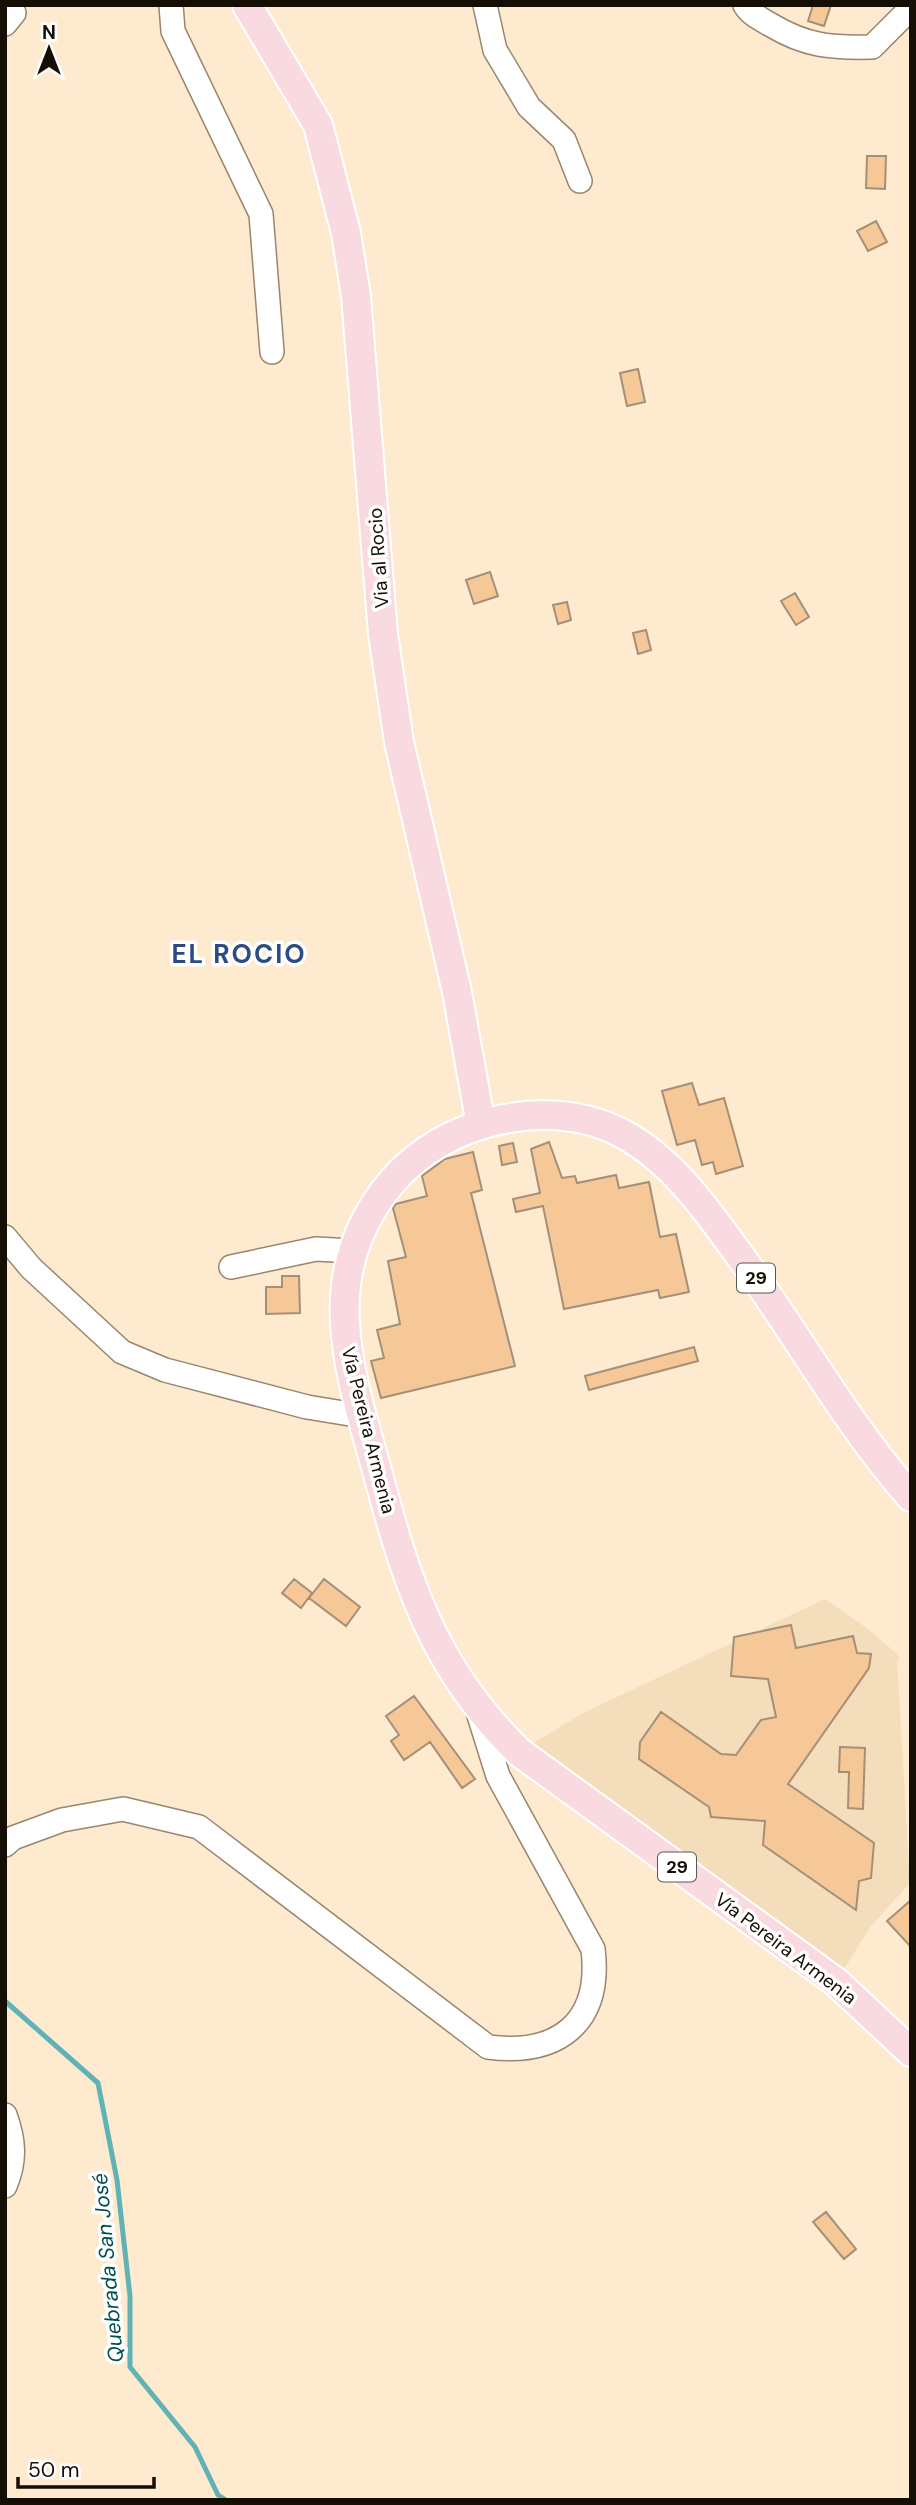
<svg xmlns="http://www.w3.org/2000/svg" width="916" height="2505" font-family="'DM Sans',sans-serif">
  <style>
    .built { fill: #f4ddbb }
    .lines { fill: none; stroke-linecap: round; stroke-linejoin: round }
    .stream { stroke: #60b3b4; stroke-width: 5 }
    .building { fill: #f6c898; stroke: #a58f78; stroke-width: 2 }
    .minor-casing { stroke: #98866d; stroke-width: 26 }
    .major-casing { stroke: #fff; stroke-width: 32 }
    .minor { stroke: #fff; stroke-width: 23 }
    .major { stroke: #f9dae1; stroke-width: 28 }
    .labels { text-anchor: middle; stroke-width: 7; stroke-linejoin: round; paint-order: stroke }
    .shield { fill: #fff; stroke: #5a5650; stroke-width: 2 }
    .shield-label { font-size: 18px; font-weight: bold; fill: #140e05 }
    .street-label { font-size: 19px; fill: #140e05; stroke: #fff }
    .water-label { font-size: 21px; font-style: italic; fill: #004f50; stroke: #fff }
    .district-label { font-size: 26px; font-weight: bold; letter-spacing: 2px; fill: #2b4b82; stroke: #fff }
  </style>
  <rect width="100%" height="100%" fill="#feeace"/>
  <!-- built -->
  <path class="built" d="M825,1599L867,1628L897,1654L901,1662L897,1658L910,1883L871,1926L836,1982L519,1752L583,1713Z"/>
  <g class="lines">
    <!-- stream -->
    <path class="stream" d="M5,2001L98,2083L117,2180L130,2296V2367L195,2447L218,2495L226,2500"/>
  </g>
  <!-- building -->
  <path class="building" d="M813,5H831L824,26L808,21Z
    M867,156H886L885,189L866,188Z
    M876,221L887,242L868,251L857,231Z
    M638,369L645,402L627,406L620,373Z
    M490,572L498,596L474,604L466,580Z
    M795,593L809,617L796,625L781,601Z
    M567,602L571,620L558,624L553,605Z
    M646,630L651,650L638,654L633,633Z
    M692,1083L699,1105L724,1098L743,1166L716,1174L713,1162L702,1165L695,1140L677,1145L662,1091Z
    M549,1142L562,1178L575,1176L577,1183L616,1175L619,1188L649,1182L660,1237L676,1234L689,1292L660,1298L658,1290L564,1309L543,1206L516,1212L513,1199L540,1193L531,1149Z
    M513,1143L517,1162L502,1165L499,1146Z
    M473,1152L482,1190L471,1193L515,1366L381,1398L371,1361L384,1358L377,1330L400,1324L388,1261L406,1257L393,1208L396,1204L427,1196L422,1176L445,1159Z
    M282,1276H299L300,1313L266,1314V1287H282Z
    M694,1347L698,1361L589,1390L585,1376Z
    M294,1579L312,1593L301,1608L282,1593Z
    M324,1579L360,1607L346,1626L309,1598Z
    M791,1625L796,1648L853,1636L857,1653L871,1654L869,1668L788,1784L874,1843L871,1878L859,1881L856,1910L763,1845L765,1821L711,1817L709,1807L639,1759L640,1742L661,1712L721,1754L736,1755L761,1720L776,1717L768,1679L731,1676L734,1637Z
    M414,1696L475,1779L462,1788L430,1742L404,1760L391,1741L399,1735L386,1716Z
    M840,1747L865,1748L863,1809L848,1808L849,1772H839Z
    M911,1900V1947L887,1921Z
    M826,2212L856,2249L844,2259L813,2222Z"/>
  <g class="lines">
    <!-- minor casing -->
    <g class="minor-casing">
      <path id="minor" d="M171,5L173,31L261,214L272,352
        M485,5L495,50L529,107L564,140L580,181
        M745,5C751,15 761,19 771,25C806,46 831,48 872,47L911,8
        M5,24L14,13
        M5,1237L31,1268L122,1352L165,1370L307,1407L362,1416
        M231,1267L316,1249L353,1251
        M5,1845L13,1838L62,1820L123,1809L199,1827L488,2047C558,2056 602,2023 593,1949L498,1776L477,1709
        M5,2115C14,2140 16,2160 5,2186"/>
    </g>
    <!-- major casing -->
    <g class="major-casing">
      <path id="major" d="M247,5L318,125L346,233L356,296L383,634L399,742L457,992L481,1125
        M911,1497C844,1421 795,1330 735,1249C704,1206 670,1159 623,1134C575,1108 515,1111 466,1130C387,1161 340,1238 345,1322C347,1370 363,1420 376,1467C406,1580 432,1667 519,1752L836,1982L911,2052"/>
    </g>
    <!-- minor -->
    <use href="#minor" class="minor"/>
    <!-- major -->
    <use href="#major" class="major"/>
  </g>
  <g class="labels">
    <!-- shield labels -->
    <g class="shield">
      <rect x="737" y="1263.5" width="38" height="29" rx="5"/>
      <rect x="658" y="1852.5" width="38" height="29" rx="5"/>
    </g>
    <g class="shield-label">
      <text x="756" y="1284">29</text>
      <text x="677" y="1873">29</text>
    </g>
    <!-- street labels -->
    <g class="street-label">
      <text transform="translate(378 558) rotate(-94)" y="7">Via al Rocio</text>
      <text transform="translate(369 1430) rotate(76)" y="7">Vía Pereira Armenia</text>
      <text transform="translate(786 1948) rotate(37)" y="7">Vía Pereira Armenia</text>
    </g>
    <!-- water labels -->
    <g class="water-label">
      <text transform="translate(108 2268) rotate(-95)" y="7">Quebrada San José</text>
    </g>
    <!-- district labels -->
    <g class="district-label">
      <text x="239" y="963">EL ROCIO</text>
    </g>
  </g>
  <!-- border -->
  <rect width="916" height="2505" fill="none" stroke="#140e05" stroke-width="14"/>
  <!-- north arrow -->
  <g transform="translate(49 49)" stroke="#ffffff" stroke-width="5" paint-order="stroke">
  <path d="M0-5L12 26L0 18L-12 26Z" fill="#140e05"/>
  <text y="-10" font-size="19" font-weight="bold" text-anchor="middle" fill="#140e05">N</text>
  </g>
  <!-- scale -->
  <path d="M18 2477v10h136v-10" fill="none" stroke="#140e05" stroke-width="3.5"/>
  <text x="28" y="2477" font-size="21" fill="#140e05" stroke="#ffffff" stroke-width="5" paint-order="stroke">50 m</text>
</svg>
